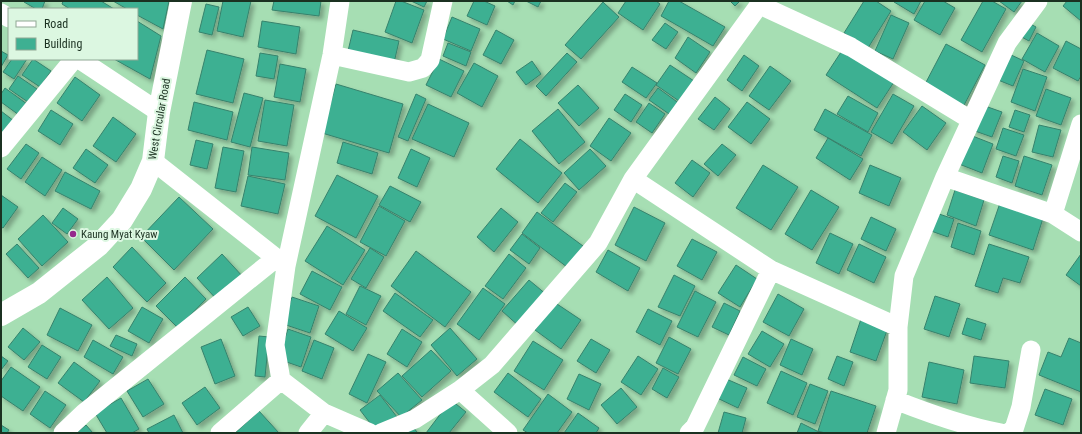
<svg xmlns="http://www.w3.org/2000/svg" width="1082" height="434" font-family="'Roboto Condensed',sans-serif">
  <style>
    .building { fill: #3eb092; stroke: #36826c; filter: url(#shadow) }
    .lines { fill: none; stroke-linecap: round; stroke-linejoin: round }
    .street { stroke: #fff; stroke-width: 19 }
    .secondary { stroke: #fff; stroke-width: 22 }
    .poi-dot { fill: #95298c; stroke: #dcf7e1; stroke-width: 1.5 }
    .labels { text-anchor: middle; stroke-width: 4; stroke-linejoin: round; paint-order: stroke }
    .street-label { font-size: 11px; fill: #1b3121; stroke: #dcf7e1 }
    .poi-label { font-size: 11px; fill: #1b3121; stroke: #dcf7e1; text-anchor: start }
  </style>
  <defs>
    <filter id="shadow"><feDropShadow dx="3.5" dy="3.5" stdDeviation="2" flood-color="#0004"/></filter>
  </defs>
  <rect width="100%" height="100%" fill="#a6deb3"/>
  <!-- building -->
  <path class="building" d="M24,1H45L42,9H36L24,2Z
    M63,1H101L114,9H70L62,4Z
    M113,1H169L163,29L137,15V9H127Z
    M223,1H251L243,37L217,31Z
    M274,1H321L319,16L272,10Z
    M396,1H401L424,10L412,43L385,32Z
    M411,1H427L424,7Z
    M474,1H484L495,6L487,25L467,16Z
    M507,1H515L513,5Z
    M526,1H541L538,7Z
    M626,1H656L660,4L643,30L618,13Z
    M669,1H679L725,27L713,46L661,16Z
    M730,1H740L735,6Z
    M864,1H876L891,11L868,48L844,33Z
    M894,1H921L914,14L894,2Z
    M925,1H943L955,8L940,35L914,20Z
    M983,1H992L1006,9L982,52L961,40Z
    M999,1H1022L1014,12Z
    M1067,1H1081V21L1063,6Z
    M603,2L619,17L581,59L565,45Z
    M206,4L219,7L212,35L199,32Z
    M891,15L909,23L893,59L875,51Z
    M452,17L480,29L471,51L443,39Z
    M137,21L161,36L150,79L114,59H137Z
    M262,21L300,27L296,54L258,47Z
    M1025,21L1036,27L1029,41L1018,35Z
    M665,23L678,32L666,49L652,40Z
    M353,30L399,41L394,63L348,51Z
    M496,30L514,40L501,64L483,55Z
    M1037,33L1059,46L1045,72L1022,59Z
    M688,37L710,52L696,73L675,58Z
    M1066,41L1081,49V76L1078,81L1053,68Z
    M448,43L471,52L466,66L443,56Z
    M946,44L985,65L962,109L923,88Z
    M843,49L894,82L877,108L826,75Z
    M207,50L244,59L233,103L196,94Z
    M1,51L8,55L1,67Z
    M260,53L278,56L274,79L256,76Z
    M567,53L577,62L546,96L536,86Z
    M1009,54L1024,61L1013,86L998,80Z
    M744,55L759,66L742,91L727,80Z
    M12,59H27L14,79L3,72Z
    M33,59L51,71L40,87L22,75Z
    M439,59L464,71L451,97L426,85Z
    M532,61L541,74L526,85L516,72Z
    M474,63L498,76L482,107L457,93Z
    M280,64L306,69L300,102L274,97Z
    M670,65L694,81L679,101L656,85Z
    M770,66L791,81L769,110L749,96Z
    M632,67L657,83L646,98L622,82Z
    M1023,69L1047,77L1035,111L1011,102Z
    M18,76L37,89L28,102L9,89Z
    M75,77L100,95L82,121L57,103Z
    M336,84L403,104L389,153L322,133Z
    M578,85L599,108L579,126L558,103Z
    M5,88L27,104L19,115L1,102V94Z
    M658,88L680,104L672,116L649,100Z
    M1046,89L1071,98L1061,125L1036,116Z
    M244,93L263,98L250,147L231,142Z
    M416,94L426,99L408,141L398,137Z
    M625,94L642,105L631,122L614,110Z
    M893,94L914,106L892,144L871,132Z
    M848,96L878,113L868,132L837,114Z
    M715,97L730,109L714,130L698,119Z
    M265,100L294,105L287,146L258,141Z
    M194,102L233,112L227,140L188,130Z
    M747,102L770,119L751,144L728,127Z
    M649,103L665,114L652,133L636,122Z
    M428,104L469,123L454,157L412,139Z
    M982,105L1002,112L992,137L972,130Z
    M922,106L946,123L927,150L903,132Z
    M558,109L585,142L559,164L532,131Z
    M825,109L872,135L861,156L814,130Z
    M51,110L73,124L60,145L38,131Z
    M1015,110L1030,115L1024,132L1009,127Z
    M1,111L14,121L1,138Z
    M113,117L136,134L116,162L93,146Z
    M609,118L631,133L611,161L590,146Z
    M1039,125L1061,130L1053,157L1032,152Z
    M1003,128L1024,135L1016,156L996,149Z
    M970,135L993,144L982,173L959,164Z
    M828,138L863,159L850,180L816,158Z
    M520,139L562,173L538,203L496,169Z
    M196,140L213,144L207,169L190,165Z
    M343,142L378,153L372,174L337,163Z
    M26,144L39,153L21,179L7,169Z
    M722,144L736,155L718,176L704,164Z
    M223,147L244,151L236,192L215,188Z
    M252,147L289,153L285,180L248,175Z
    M86,149L108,165L95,183L73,168Z
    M411,149L430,158L417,187L398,178Z
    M590,149L606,166L579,190L564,173Z
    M1003,156L1019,161L1012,183L996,177Z
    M1024,156L1052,165L1042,195L1015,186Z
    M42,157L62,170L45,196L25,182Z
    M692,160L710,173L693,197L675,183Z
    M763,165L798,187L771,230L736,208Z
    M870,165L901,178L889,206L859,193Z
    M65,172L100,191L91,209L55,191Z
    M337,175L378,196L356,238L315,216Z
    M248,176L285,184L278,214L241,206Z
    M565,183L577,192L553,222L541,213Z
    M390,186L421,202L410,222L379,205Z
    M811,190L839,207L812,250L785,234Z
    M955,190L984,200L976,226L947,215Z
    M1,195L18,207L3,228L1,227Z
    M179,197L213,229L174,270L141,237Z
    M1001,200L1044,215L1033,250L989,235Z
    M379,206L405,221L386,256L360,242Z
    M634,207L665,223L646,261L615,245Z
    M63,208L78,219L67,234L52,223Z
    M501,208L518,222L494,252L477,237Z
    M537,212L583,246L567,267L522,233Z
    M936,213L954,219L948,237L931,231Z
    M43,215L68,242L42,266L18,239Z
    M871,217L896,229L886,251L861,239Z
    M958,223L981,231L974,255L951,247Z
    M327,226L365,250L343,285L305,261Z
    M830,233L853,244L839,274L816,263Z
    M522,234L540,248L529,264L510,250Z
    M692,239L717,252L702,280L677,266Z
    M17,244L39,268L28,278L6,254Z
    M859,244L886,257L874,283L847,270Z
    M989,244L1029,257L1020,283L1003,278L998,293L975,286Z
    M132,247L166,283L147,302L113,267Z
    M370,248L384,257L366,288L351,279Z
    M608,250L640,268L628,291L596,272Z
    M416,251L471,292L445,327L391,286Z
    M222,254L244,278L219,302L197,278Z
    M509,254L526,268L503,299L485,286Z
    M1081,254V286L1066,275Z
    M736,265L757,279L740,307L718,293Z
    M312,271L342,287L330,310L300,294Z
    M674,275L695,286L680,316L658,307Z
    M107,277L133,308L109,329L82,300Z
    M185,277L206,299L178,328L156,306Z
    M529,280L547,295L520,327L502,311Z
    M360,286L381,296L366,325L346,314Z
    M483,288L505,304L479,340L457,324Z
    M695,291L716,302L698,337L677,327Z
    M395,293L433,320L420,337L383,311Z
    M778,294L804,309L789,336L763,322Z
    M935,296L960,304L949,337L924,329Z
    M292,297L319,306L310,333L283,324Z
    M554,302L581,320L561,349L535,330Z
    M724,303L740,311L729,335L712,327Z
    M142,307L163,319L149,343L128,331Z
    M248,307L260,326L243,336L231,317Z
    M60,308L92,325L78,351L47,335Z
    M648,309L672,321L660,345L636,332Z
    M339,311L367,328L353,351L325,334Z
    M862,316L889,325L876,361L850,352Z
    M967,318L986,324L981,340L962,334Z
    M23,328L40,342L24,360L8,347Z
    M450,328L477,359L457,376L431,345Z
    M288,329L311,337L301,367L278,359Z
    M402,329L422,342L407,367L387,354Z
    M762,331L784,344L770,367L748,354Z
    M116,335L137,344L132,356L110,346Z
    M259,336L269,337L265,377L255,376Z
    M669,337L691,349L678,374L656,363Z
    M1069,338L1081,343V392L1039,375L1048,352L1061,357Z
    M221,339L235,376L215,384L201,347Z
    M591,339L610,350L596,373L577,361Z
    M791,339L813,349L802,375L780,365Z
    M93,340L123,357L113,374L84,357Z
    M314,340L334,348L322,379L302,371Z
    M533,341L563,360L544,390L514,371Z
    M42,345L61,357L47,379L28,367Z
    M431,350L451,371L422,397L402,376Z
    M368,354L386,362L367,403L349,394Z
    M1,356L8,361L1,370Z
    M638,356L658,369L641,395L621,382Z
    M837,356L853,362L844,386L828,379Z
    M974,356L1009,361L1005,388L970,383Z
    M743,357L766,369L757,386L734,375Z
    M74,362L100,381L84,402L58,383Z
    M929,362L964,370L957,404L922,397Z
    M11,367L40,387L23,411L1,396V381Z
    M663,368L679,377L667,398L652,389Z
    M781,371L807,383L793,415L767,403Z
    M398,373L422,400L401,417L377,391Z
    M508,373L541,399L528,417L494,392Z
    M579,374L601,384L589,410L567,399Z
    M724,378L747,388L738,408L715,397Z
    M148,379L164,404L143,417L127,391Z
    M810,384L828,391L815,424L797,417Z
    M205,387L220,408L197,425L182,403Z
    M621,388L637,407L617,424L601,405Z
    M1045,389L1072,399L1063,425L1035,415Z
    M45,391L66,405L50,428L30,414Z
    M831,391L876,406L867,433H825L818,431Z
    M548,394L572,412L557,433H528L523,430Z
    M380,395L397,417L377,432L360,410Z
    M121,398L139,429L132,433H107L95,413Z
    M451,400L466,412L449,433H426Z
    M259,411L279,433H235Z
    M724,412L746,418L742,433H718Z
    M578,413L599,428L596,433H564Z
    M174,415L183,433H149L147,429Z
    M801,423L821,433H797Z
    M1,425L9,430L7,433H1Z
    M86,425L93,433H76Z
    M411,425L418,433H401Z"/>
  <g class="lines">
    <!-- street -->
    <path class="street" d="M340,1L332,55L286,266L275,345L281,380L324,413L370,433
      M760,5L851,47L971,120
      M1,13L9,18
      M332,55L409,72L423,68L430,60L443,1
      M79,59L159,112
      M1,148L74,59
      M153,161L285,265
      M945,177L1053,214L1081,232
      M633,179L771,270L898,327
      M1053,214L1081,124
      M460,390L508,433
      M895,400C930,414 964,426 1001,433
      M63,433L84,413L276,258
      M220,433L281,380
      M308,433L324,413
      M381,433L415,419L460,390L492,365L598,243L633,179L762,1
      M689,433L695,427L771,270
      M886,433L898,390V327L904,276L945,177L1007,43L1038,1
      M1008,433L1014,429L1021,407L1031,350"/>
    <!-- secondary -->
    <path class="secondary" d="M1,315L39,293L98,246L122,220L141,189L153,161L159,112L181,1"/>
  </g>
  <!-- markers -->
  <circle class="poi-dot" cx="73" cy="234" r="4"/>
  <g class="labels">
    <!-- street labels -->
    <g class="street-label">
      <text transform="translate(159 119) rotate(-80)" y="4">West Circular Road</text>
    </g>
    <!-- poi labels -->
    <g class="poi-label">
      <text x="81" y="238">Kaung Myat Kyaw</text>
    </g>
  </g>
  <!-- border -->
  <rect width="1082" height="434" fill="none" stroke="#1b3121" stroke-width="4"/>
  <!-- legend -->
  <rect x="8" y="8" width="130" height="52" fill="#dcf7e1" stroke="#8fa894"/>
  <rect x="16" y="21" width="20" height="6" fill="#ffffff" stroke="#8fa894"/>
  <text x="44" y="28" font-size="12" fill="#1b3121">Road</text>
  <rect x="16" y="38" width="20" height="12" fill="#3eb092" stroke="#8fa894"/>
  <text x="44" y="48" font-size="12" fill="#1b3121">Building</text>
</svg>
